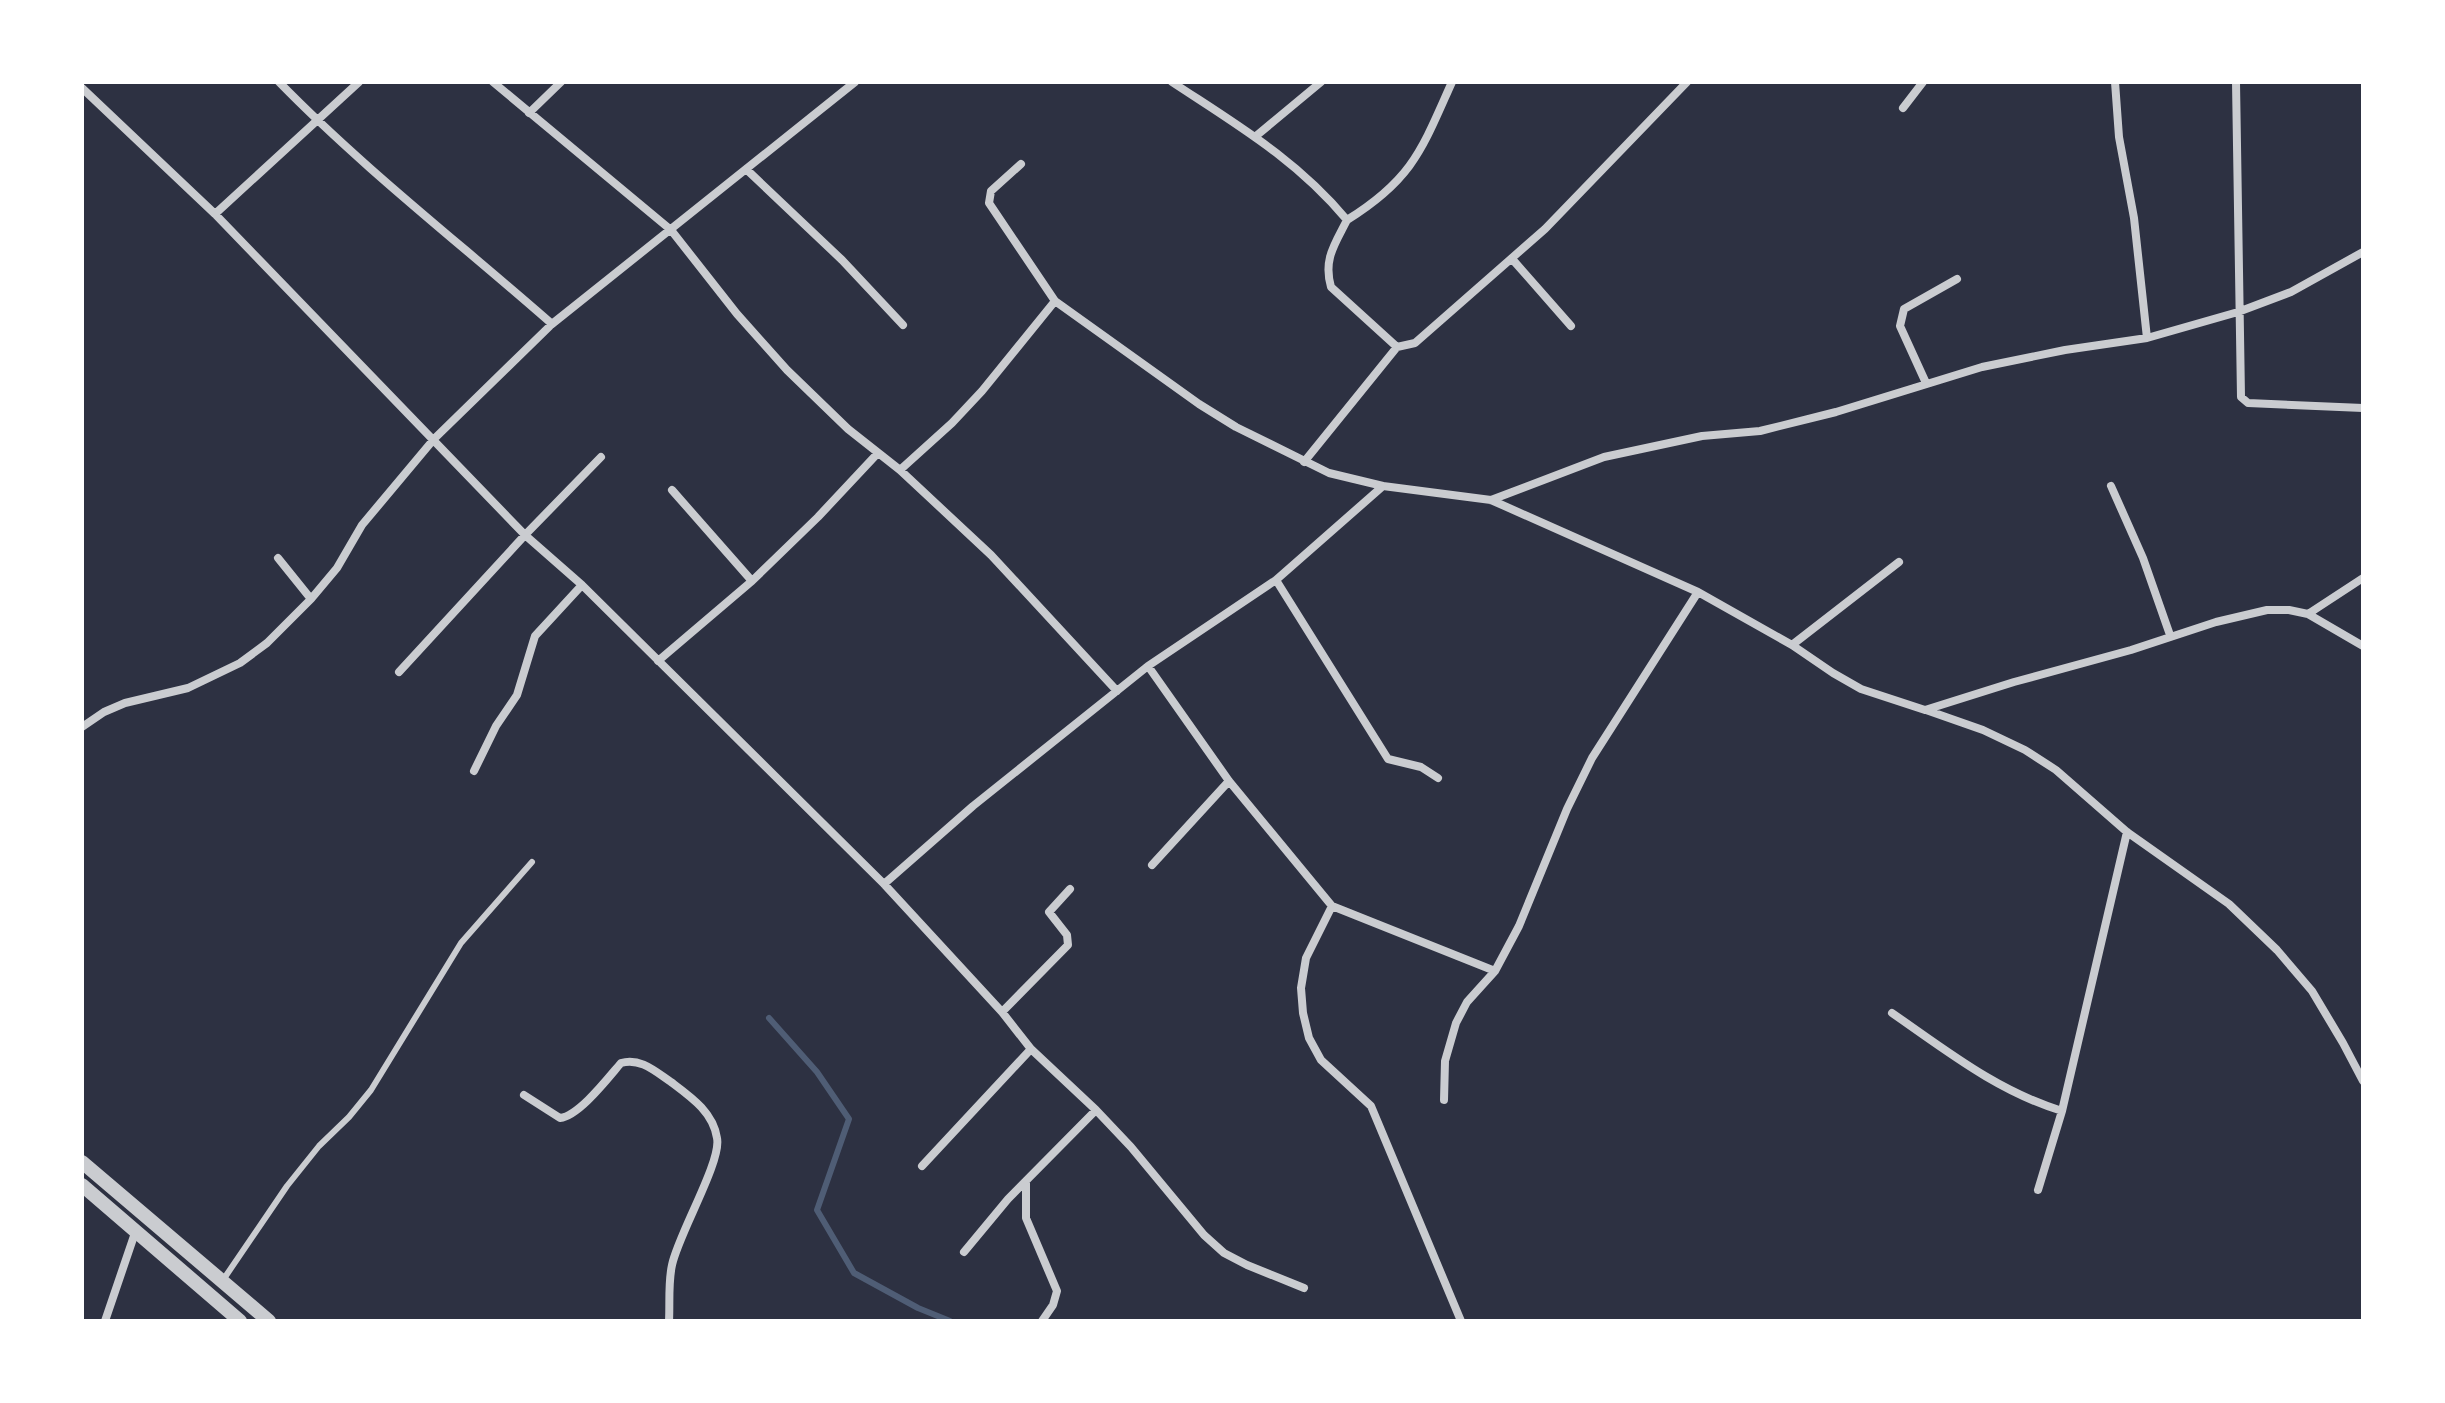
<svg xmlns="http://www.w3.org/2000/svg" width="2445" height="1403" font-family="'Source Sans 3',sans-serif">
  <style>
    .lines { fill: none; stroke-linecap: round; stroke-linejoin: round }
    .stream { stroke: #4f5d75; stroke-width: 6 }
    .service { stroke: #caccd0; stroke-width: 6 }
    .minor { stroke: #caccd0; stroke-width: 8 }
    .tertiary { stroke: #caccd0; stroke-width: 14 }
  </style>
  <rect width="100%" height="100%" fill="#2d3142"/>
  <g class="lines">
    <!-- stream -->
    <path class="stream" d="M769,1018L817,1072L849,1119L817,1210L854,1273L918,1308L950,1321"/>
    <!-- service -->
    <path class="service" d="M223,1280L287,1186L319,1146L349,1117L371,1090L461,943L532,862"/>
    <!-- minor -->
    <path class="minor" d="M279,82C364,169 461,244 552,324
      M493,82L671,230L737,314L787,370L848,429L900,470L991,555L1117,691
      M1172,82C1237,125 1296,159 1347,220C1335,244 1323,259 1331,287L1397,347
      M2115,82L2119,137L2134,218L2147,338
      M2236,82L2241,397L2248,403L2363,408
      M82,88L215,214L525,535L582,585L884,884L1002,1012L1031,1049L1096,1110L1131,1147L1204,1235L1224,1253L1247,1265L1304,1288
      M1903,108L1923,82
      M529,113L561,82
      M1256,136L1321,82
      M1021,164L991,191L989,203L1055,301
      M746,169L842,260L903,325
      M215,214L359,82
      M1347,220C1413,179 1422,149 1452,82
      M1513,260L1571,326
      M1926,383L1900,326L1904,309L1957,279
      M1304,462L1397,347L1415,343L1545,229L1687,82
      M900,470L952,423L982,391L1055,301L1199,404L1236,427L1329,473L1383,486
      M2111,486L2143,558L2170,635
      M672,490L752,581
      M1491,500L1604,457L1702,436L1760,431L1836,412L1982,367L2065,350L2147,338L2238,312L2291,292L2363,252
      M278,558L311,599
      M1276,580L1388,759L1421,767L1438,778
      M2308,614L2363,578
      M1792,645L1899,562
      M658,661L752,581L818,517L877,454
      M1148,666L1229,781L1332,906L1306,958L1301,988L1303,1013L1309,1038L1321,1060L1371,1106L1461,1321
      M399,672L525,535L601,457
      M1926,710L1983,730L2025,750L2056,770L2127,832L2229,904L2277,950L2312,991L2343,1043L2363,1081
      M82,727L104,712L125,703L188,688L240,663L267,643L311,599L337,568L362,525L434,439L552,324L855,82
      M474,771L496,726L517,695L535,636L582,585
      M1152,865L1229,781
      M884,884L973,806L1148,666L1276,580L1383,486L1491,500L1698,592L1792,645L1833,673L1861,689L1925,710L2014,682L2131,650L2216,622L2267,610H2289L2308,614L2363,646
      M1332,906L1495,971
      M1002,1012L1068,945L1067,935L1049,912L1070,889
      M1892,1013C1947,1051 1997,1091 2062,1111
      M524,1095L560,1118C579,1116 608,1078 621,1063C640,1057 656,1072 671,1082C691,1097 713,1112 717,1138C722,1161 678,1235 672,1265C668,1283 670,1303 669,1321
      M1444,1100L1445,1061L1456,1023L1467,1002L1495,971L1519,926L1567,809L1592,758L1698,592
      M922,1166L1031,1049
      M1026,1181V1218L1057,1291L1053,1305L1042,1321
      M2038,1190L2062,1111L2127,832
      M964,1252L1008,1199L1096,1110
      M105,1321L136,1230"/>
    <!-- tertiary -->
    <path class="tertiary" d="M82,1162L269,1321
      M82,1185L240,1321"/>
  </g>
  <!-- border -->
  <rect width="2445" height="1403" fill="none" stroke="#ffffff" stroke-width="168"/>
</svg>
